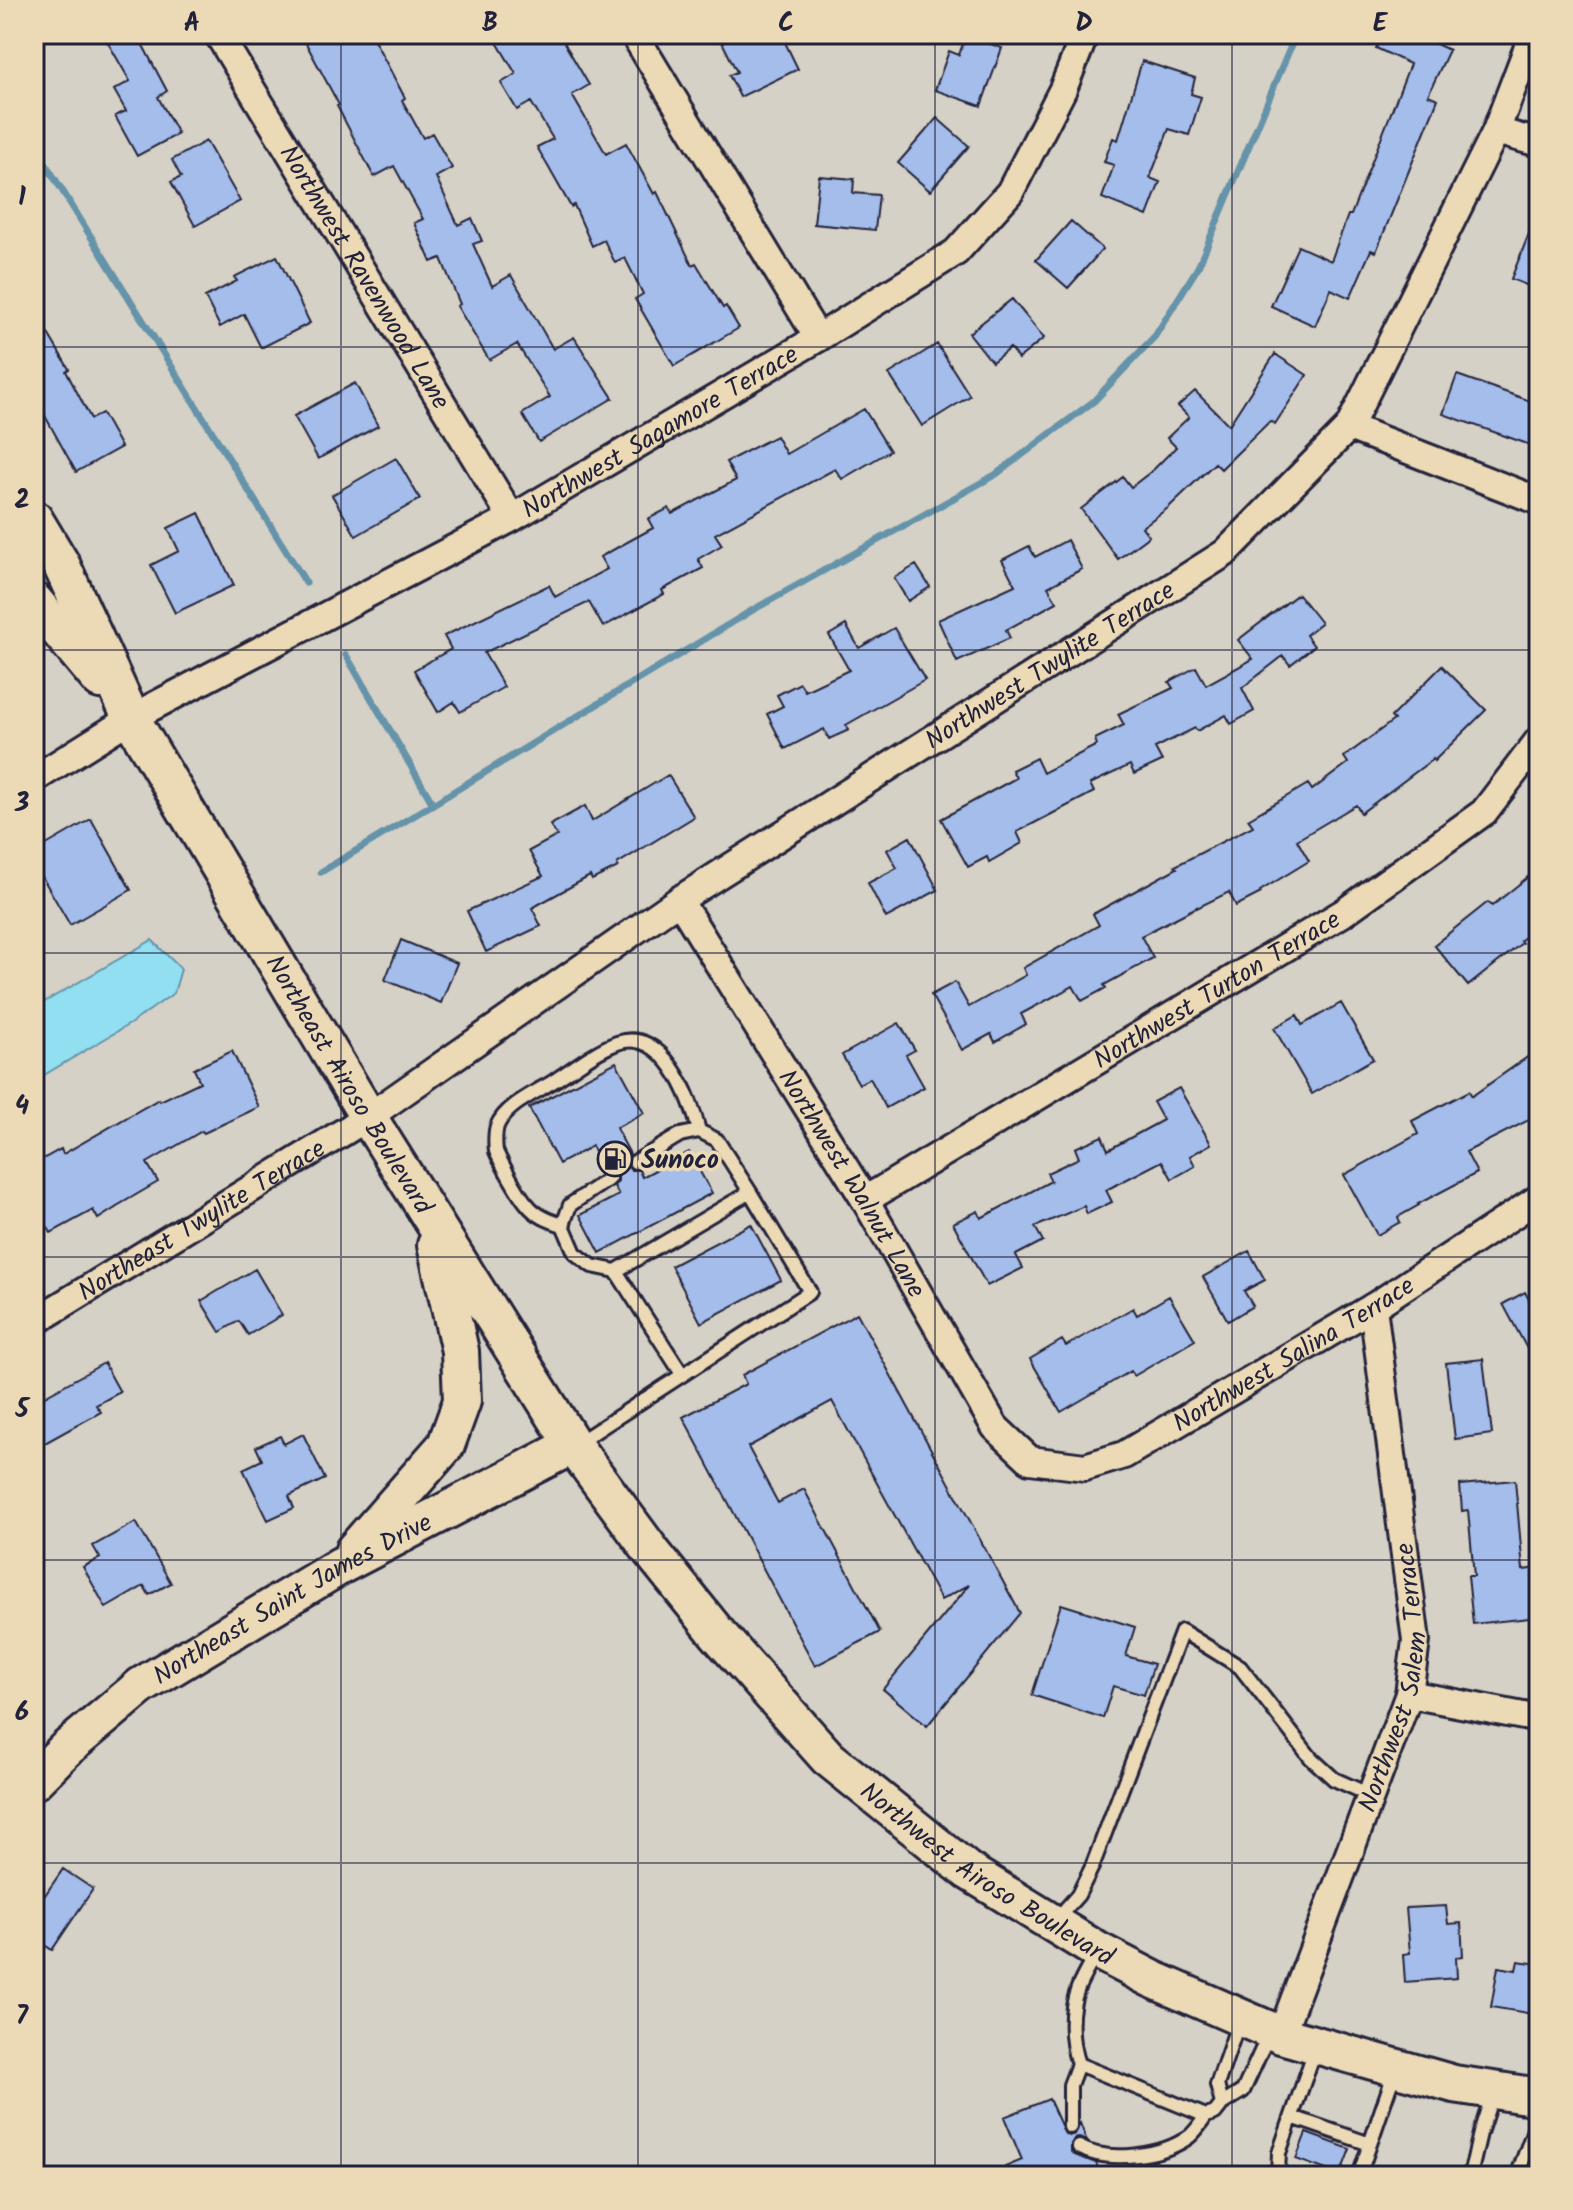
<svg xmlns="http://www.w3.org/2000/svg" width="1573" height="2210" font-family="Kalam,sans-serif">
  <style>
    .water { fill: #92dff2; stroke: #6593a9; stroke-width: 2 }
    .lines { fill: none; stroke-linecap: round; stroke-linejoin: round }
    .stream { stroke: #6593a9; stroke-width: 7 }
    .building { fill: #a4bdea; stroke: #22223b; stroke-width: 2 }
    .service-casing { stroke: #22223b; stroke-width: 18 }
    .minor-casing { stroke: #22223b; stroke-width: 32 }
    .secondary-casing { stroke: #22223b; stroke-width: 42 }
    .service { stroke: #ecdab7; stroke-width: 12 }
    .minor { stroke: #ecdab7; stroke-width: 26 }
    .secondary { stroke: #ecdab7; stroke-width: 36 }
    .grid { fill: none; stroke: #22223b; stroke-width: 2; stroke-opacity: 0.55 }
    .labels { text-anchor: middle; stroke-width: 7; stroke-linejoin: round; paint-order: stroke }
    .street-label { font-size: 26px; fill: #22223b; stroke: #ecdab7 }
    .poi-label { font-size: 26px; font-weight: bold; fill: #22223b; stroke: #ecdab7; text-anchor: start }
    .neatline { fill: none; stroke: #22223b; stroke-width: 3 }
    .grid-label { font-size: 26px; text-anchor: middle; font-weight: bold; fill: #22223b }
  </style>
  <rect width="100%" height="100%" fill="#d6d1c6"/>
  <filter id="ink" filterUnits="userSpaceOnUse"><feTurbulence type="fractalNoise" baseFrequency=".0125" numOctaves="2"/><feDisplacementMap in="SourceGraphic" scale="16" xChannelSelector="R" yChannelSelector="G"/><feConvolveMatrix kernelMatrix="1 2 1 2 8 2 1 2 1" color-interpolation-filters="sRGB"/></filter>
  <g filter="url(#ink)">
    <!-- water -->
    <path class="water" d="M152,940L181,969L174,993L133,1022L34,1081V1008Z"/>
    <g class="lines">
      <!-- stream -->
      <path class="stream" d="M34,145L306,583
        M346,655L433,804
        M321,872L751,611L995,475L1094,401L1155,336L1198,267L1296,34"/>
    </g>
    <!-- building -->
    <path class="building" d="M103,34H137L167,91L158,97L178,134L137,156L115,116L126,111L114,90L130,81Z
      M301,34H371L405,98L402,100L423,138L432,133L452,168L436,177L458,225L472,218L482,241L473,244L492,286L511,275L553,349L574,337L613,398L539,442L522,414L550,397L517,344L489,360L457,306L460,304L441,258L431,262L414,223L423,219L394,166L374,177L337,106L339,105Z
      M492,34H559L589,85L572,95L606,154L626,143L654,194L657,192L692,265L696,263L723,308L726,306L739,328L674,366L635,299L643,294L625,258L615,263L604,240L592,246L574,205L571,207L537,147L553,139L531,102L517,110L501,83L516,74Z
      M718,34H781L798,69L740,97L729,75L737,72Z
      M1383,34H1438L1434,43L1449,50L1428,95L1438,99L1376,252L1371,250L1350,298L1331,289L1315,326L1271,306L1298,246L1331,261L1348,215H1351L1410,64L1376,48Z
      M966,35L1002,48L981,106L935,90L949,51L959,55Z
      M1142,61L1195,78L1191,94L1201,97L1189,135L1169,129L1150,178L1160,182L1147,216L1102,198L1114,165L1104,162L1113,138L1118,140Z
      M937,118L969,146L930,191L898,163Z
      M206,141L240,201L195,226L171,182L181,177L172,160Z
      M819,176L854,179L853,193L879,195L875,230L814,224Z
      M1538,211H1539V290L1511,279Z
      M1071,221L1103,249L1068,288L1036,260Z
      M277,256L310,323L261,348L244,314L220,327L205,297L237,281L234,277Z
      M1012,299L1044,338L1018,359L1010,348L992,362L969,333Z
      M34,310L69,369L66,371L91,419L102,413L121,447L76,472L34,396Z
      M937,344L970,396L922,426L889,374Z
      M1275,354L1307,375L1275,424L1270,421L1221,469L1215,463L1168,508L1142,527L1149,536L1118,559L1081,509L1123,477L1131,487L1153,470L1176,447L1167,438L1189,417L1178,406L1195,391L1229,425Z
      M1457,375L1539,404V448L1443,414Z
      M355,383L378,426L318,459L294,416Z
      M864,409L890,451L842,479L835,469L715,534L722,545L698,559L703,568L662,590L664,594L603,627L589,602L484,653L504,687L460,712L454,702L438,712L414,670L451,649L444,636L549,585L555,597L607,569L600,557L653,528L648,519L669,508L672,514L736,480L726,462L776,436L786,454Z
      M396,458L420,499L356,536L332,495Z
      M199,513L234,585L175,613L151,565L179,551L168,528Z
      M1067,540L1082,569L1048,587L1057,602L1006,630L1010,638L957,662L938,620L1015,585L1002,560L1029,546L1035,557Z
      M916,565L930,587L908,601L894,578Z
      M1298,594L1321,623L1306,635L1314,646L1290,665L1283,656L1242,688L1254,711L1231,724L1226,715L1197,731L1195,728L1155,748L1162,761L1134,774L1130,765L1090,784L1094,792L1017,832L1022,843L989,862L987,857L968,867L941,819L1016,778L1012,770L1036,758L1043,773L1097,745L1095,739L1124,725L1118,714L1173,688L1169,682L1196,667L1206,685L1253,659L1238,640Z
      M846,625L859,648L894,628L925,680L846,725L849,730L829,739L824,729L785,749L767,714L783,706L777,695L800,683L805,691L849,670L829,635Z
      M1442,666L1486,710L1434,761L1433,759L1361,813L1356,805L1297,840L1309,861L1260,891L1261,893L1236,906L1229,892L1197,908V907L1141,936L1153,958L1104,985L1106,988L1082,1001L1073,986L1021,1014L1026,1024L995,1042L991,1034L962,1050L931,995L955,982L969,1007L1026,975L1023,968L1099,925L1093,914L1177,868L1175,866L1253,826L1248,819L1308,784L1312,790L1348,763L1344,757L1394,720L1391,717Z
      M668,775L694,817L617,864L618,867L592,880L590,876L532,908L541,926L486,952L467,911L543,876L529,851L557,836L550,825L585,806L592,821Z
      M91,819L131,890L70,925L34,863V852Z
      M910,837L938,890L886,918L868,883L897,868L887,850Z
      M1539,868V925L1520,941L1522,943L1468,986L1434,945L1488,902L1492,906Z
      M401,940L457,963L441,1003L385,980Z
      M1341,1003L1373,1059L1312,1094L1274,1028L1297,1015L1302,1025Z
      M899,1023L915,1050L906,1055L924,1087L886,1108L870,1078L859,1084L842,1055Z
      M1539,1049V1113L1527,1121L1466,1152L1477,1173L1418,1204L1419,1205L1398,1217L1400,1222L1377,1235L1344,1175L1418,1134L1412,1121L1469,1091L1472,1096Z
      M232,1051L259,1107L204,1133L202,1131L147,1163L158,1182L117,1206V1207L98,1219L93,1210L51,1233L34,1203V1191L43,1186L34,1171V1164L61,1149L63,1154L159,1099L160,1101L200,1082L194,1069Z
      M616,1062L644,1113L616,1128L630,1154L626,1161L628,1167L631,1170H639L642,1177L689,1152L712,1193L600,1253L580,1215L619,1195L614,1186L618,1181V1174L613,1170H605L592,1146L559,1164L529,1108Z
      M1179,1088L1211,1144L1190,1156L1195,1166L1172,1179L1162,1161L1106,1190L1112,1202L1087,1214L1084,1206L1035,1227L1043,1241L1016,1255L1023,1268L987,1286L953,1223L978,1211L981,1218L1051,1181L1047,1173L1079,1158L1075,1148L1102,1136L1108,1150L1163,1120L1153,1102Z
      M751,1224L781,1280L701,1323L671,1266Z
      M1249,1251L1265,1280L1244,1291L1253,1306L1228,1321L1203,1277Z
      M255,1269L282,1315L248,1335L239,1321L220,1332L201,1301Z
      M1525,1292L1533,1307L1539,1303V1371L1503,1304Z
      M1169,1296L1195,1340L1134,1376L1131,1371L1061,1412L1030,1359L1062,1340L1066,1346L1133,1308L1137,1315Z
      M857,1313L1020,1613L927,1726L883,1689L969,1585L941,1600L832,1401L748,1447L778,1503L804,1489L880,1632L815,1666L683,1417L746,1384L742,1375Z
      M1483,1359L1492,1434L1455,1439L1446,1363Z
      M104,1363L120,1392L96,1405L101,1412L34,1449V1402Z
      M303,1434L325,1479L289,1496L294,1508L268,1520L243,1469L262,1460L256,1447L280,1436L284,1444Z
      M1515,1480L1523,1570L1537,1568L1539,1617L1473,1624L1468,1576H1474L1468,1510L1462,1511L1460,1485Z
      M136,1522L171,1583L149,1595L144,1586L106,1608L83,1567L100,1558L93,1546Z
      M1061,1604L1135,1627L1126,1656L1154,1664L1144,1695L1113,1686L1103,1718L1032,1695Z
      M63,1869L93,1889L52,1950L34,1938V1911Z
      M1446,1906L1448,1924L1461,1923L1463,1956L1456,1957L1457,1978L1405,1982L1403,1954L1410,1953L1406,1908Z
      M1518,1961L1539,1964V2015L1491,2007L1498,1967L1516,1970Z
      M1049,2099L1065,2134L1069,2136L1075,2134L1080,2123L1087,2141L1079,2138L1074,2139L1071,2144V2152L1075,2155L1096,2163L1102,2176H984L1022,2160L1004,2117Z
      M1306,2133L1350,2149L1340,2175L1296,2159Z"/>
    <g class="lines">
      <!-- service casing -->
      <g class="service-casing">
        <path id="service" d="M635,1162L680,1135L699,1131L717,1140L750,1192
          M610,1178L570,1205L563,1225L575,1253L592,1266L616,1271
          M563,1225C550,1221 536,1216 527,1204C520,1197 499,1159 496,1151C495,1145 495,1132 497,1126C506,1105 535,1093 554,1081C574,1068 595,1051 617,1043C663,1026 691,1097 699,1131
          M576,1444L810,1292L750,1192L616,1271L682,1374
          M1055,1921L1078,1895L1092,1867L1182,1631L1240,1667L1311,1758L1334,1779L1370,1795
          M1096,1953C1090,1965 1083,1976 1078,1988C1069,2011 1070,2041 1078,2064L1206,2116L1215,2113L1222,2104
          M1239,2021L1217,2085L1222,2104L1243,2091L1269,2034
          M1292,2117L1370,2144
          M1070,2127V2085L1078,2064
          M1079,2147C1108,2164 1164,2156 1190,2136C1197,2130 1201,2123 1206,2116
          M1282,2176L1278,2172L1279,2153L1316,2047
          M1359,2176L1395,2071
          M1470,2176L1480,2133L1493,2093
          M1517,2176L1539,2116"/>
      </g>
      <!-- minor casing -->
      <g class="minor-casing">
        <g id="minor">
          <path id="s1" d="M218,34L512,518"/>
          <path d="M634,34L818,338"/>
          <path d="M1496,131L1539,143"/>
          <path d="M1349,427L1539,501"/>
          <path id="s2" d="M34,779L131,718L512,518L818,338L956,252L1010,192L1063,89L1085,34"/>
          <path id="s3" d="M679,900L865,1200L995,1427L1030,1460L1085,1467L1124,1455L1373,1307L1539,1198"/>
          <path id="s4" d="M865,1200L1343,913L1484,812L1539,740"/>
          <path id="s5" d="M34,1322L368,1117L679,900L1225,553L1349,427L1496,131L1533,34"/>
          <path d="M1409,1694L1539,1719"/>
          <path id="s6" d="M1281,2035L1409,1694L1416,1641L1373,1307"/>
        </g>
      </g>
      <!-- secondary casing -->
      <g class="secondary-casing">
        <g id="secondary">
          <path id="s7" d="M34,519L61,564L131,718L368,1117L573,1445L651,1551L717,1633L828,1758L968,1871L1098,1951L1152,1979L1281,2035L1454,2084L1539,2097"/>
          <path d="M34,601L100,680"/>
          <path d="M354,1550L446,1445L462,1401L460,1351L436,1245"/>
          <path id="s8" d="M34,1781L66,1749L141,1686L340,1566L573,1445"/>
        </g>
      </g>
      <!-- service -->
      <use href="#service" class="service"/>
      <!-- minor -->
      <use href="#minor" class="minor"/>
      <!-- secondary -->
      <use href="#secondary" class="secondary"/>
    </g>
  </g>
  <!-- grid -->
  <path class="grid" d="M341,34V2176M638,34V2176M935,34V2176M1232,34V2176M34,347H1539M34,650H1539M34,953H1539M34,1257H1539M34,1560H1539M34,1863H1539"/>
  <!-- icons -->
  <defs>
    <g id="fuel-ring" transform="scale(1.8)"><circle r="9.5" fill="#ecdab7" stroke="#22223b" stroke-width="1.5"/><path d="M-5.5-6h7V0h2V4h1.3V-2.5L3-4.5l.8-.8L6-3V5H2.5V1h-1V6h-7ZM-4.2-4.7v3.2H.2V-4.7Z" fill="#22223b"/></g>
  </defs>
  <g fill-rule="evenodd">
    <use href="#fuel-ring" x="615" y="1159"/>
  </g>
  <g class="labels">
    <!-- street labels -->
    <g class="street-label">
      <text dy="9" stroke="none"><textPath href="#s1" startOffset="284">Northwest Ravenwood Lane</textPath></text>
      <text dy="9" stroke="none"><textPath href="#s2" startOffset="716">Northwest Sagamore Terrace</textPath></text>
      <text dy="9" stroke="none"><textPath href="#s5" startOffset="1210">Northwest Twylite Terrace</textPath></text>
      <text dy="9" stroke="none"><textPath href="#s4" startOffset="410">Northwest Turton Terrace</textPath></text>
      <text dy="9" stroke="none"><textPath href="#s7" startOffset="648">Northeast Airoso Boulevard</textPath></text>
      <text dy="9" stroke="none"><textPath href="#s3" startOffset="332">Northwest Walnut Lane</textPath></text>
      <text dy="9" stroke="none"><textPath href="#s5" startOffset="196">Northeast Twylite Terrace</textPath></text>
      <text dy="9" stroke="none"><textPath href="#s3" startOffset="956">Northwest Salina Terrace</textPath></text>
      <text dy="9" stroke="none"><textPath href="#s8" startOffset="318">Northeast Saint James Drive</textPath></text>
      <text dy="9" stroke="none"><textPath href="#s6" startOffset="378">Northwest Salem Terrace</textPath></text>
      <text dy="9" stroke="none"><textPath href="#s7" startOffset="1674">Northwest Airoso Boulevard</textPath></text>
    </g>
    <!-- poi labels -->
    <g class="poi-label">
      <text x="641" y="1168">Sunoco</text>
    </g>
  </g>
  <!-- margin -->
  <rect width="1573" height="2210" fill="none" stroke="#ecdab7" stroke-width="88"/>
  <rect x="44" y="44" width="1485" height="2122" class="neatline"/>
  <g class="grid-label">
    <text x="192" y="31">A</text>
    <text x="490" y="31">B</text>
    <text x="786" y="31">C</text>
    <text x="1084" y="31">D</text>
    <text x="1380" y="31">E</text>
    <text x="22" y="205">1</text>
    <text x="22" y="508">2</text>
    <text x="22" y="811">3</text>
    <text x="22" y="1114">4</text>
    <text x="22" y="1417">5</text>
    <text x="22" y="1720">6</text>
    <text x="22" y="2024">7</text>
  </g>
</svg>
